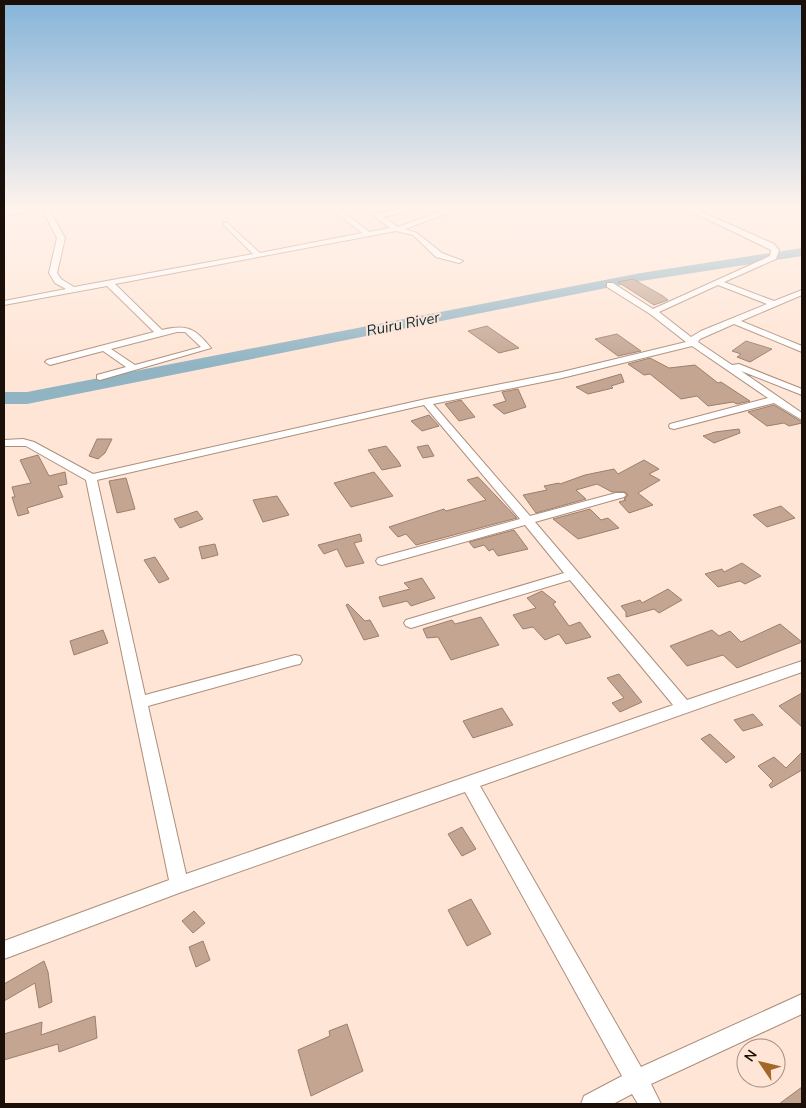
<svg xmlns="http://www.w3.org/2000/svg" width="806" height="1108" font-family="'Nunito Sans',sans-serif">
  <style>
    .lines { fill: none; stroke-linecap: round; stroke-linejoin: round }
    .river { fill: #91b4c3; fill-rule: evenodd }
    .building { fill: #c3a592; stroke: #9c7f6d }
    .street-casing { stroke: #ac8e7b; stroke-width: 2 }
    .street { fill: #fff; fill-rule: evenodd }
    .labels { text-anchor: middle; stroke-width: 4; stroke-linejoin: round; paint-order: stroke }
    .far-water-label { font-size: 15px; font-style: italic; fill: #0c2e3a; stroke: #ffe5d5 }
  </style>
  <rect width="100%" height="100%" fill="#ffe5d5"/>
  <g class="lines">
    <!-- river -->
    <path class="river" d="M802,248V256L641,281L27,404H4V392H27L641,273Z"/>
  </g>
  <!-- building -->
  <path class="building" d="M633,279L663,296L668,300L654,305L618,282Z
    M487,326L519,348L499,353L468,331Z
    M617,334L641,351L618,356L595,339Z
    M746,341L772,349L750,362L737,357L741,354L732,351Z
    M650,358L669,368L695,365L718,383L721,382L750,401L737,404L733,402L708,406L697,396L681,399L650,374L644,375L628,364Z
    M621,374L624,382L611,386L613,388L588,394L576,387Z
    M518,389L526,407L504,414L493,405L506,401L502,392Z
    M461,400L475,417L459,421L445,404Z
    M774,405L802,422V423L789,426L784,423L767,426L748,412Z
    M429,415L439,426L422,431L411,421Z
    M739,429L740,433L714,443L703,436L715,432Z
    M97,439H112L105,453L98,459L89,456Z
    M428,445L434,456L423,458L417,447Z
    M386,446L398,461L401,466L382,470L368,450Z
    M38,455L49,476L65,472L67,484L58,486L63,497L27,508L29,513L18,516L12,497H15L12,487L31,483L20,460Z
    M644,460L659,469L649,474L660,480L638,493L653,505L629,513L619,502L626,500L624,499L628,495L625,492H612L597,484L576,490L586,499L536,513L523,495L547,490L544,486L559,483L560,484L585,475L614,469L618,474Z
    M374,472L393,496L351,507L334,483Z
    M478,477L517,518L416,545L406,534L398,537L389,527L444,509L446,511L486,500L467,480Z
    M126,478L135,509L117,513L109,481Z
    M277,496L289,515L263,522L253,500Z
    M781,506L795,518L767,527L753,515Z
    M590,509L601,520L608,518L619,528L578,539L553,519Z
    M197,511L203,519L180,528L174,519Z
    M514,530L528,549L498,556L493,549L489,551L484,545L474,548L469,542Z
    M360,534L362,541L354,543L364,563L346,567L337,549L324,554L318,545Z
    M215,544L218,555L202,559L199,547Z
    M155,557L169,579L159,583L144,560Z
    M742,563L761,576L745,584L740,581L718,587L705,574L722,569L724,572Z
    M422,578L435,598L411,606L407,601L383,607L379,597L410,589L404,583Z
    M668,589L682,600L659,613L654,609L626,617V612L621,606L640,600L642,603Z
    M542,591L556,602L553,604L569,626L580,622L591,637L566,644L559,634L545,640L533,627L523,629L513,615L536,608L527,598Z
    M348,604L365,621L370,620L379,636L364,640L346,605Z
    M481,617L499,645L451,660L438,637L427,638L423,629L452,620L455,624Z
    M780,624L802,642L737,668L723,655L687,666L670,646L712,630L719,636L730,631L741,642Z
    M103,630L108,643L74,655L70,641Z
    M619,674L642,702L620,712L612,703L624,698L607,678Z
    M802,693V727L779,706Z
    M502,708L513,725L473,738L463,721Z
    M753,714L763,725L743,731L734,720Z
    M710,734L735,757L726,763L701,739Z
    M802,752V770L771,788L769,785L773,781L758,766L774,757L786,768Z
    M462,827L476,849L462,856L448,834Z
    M471,899L491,934L467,946L448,910Z
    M194,911L205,923L193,933L182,921Z
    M203,941L210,960L196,967L189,947Z
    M44,961L48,972L52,1002L39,1008L35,983L4,1001V984Z
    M95,1016L97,1038L59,1052L58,1044L4,1060V1034L42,1022L41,1035Z
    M347,1024L363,1071L311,1096L298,1050L330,1036L329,1031Z
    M802,1087V1104H779Z"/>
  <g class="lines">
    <!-- street casing -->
    <g class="street-casing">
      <path id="street" d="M19,209H36L4,216V212Z
        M42,209H49L65,238L57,273L61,279L74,287L253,254L224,225V223L226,222L260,253L362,233L332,209H340L369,232L390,228L364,209H372L378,214L401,209H416L383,217L398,227L446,209H459L405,229L417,233L442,253L463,261L459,263L436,257L413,235L396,231L115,284L162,330C187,324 195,328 211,348L100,380L97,379V375L126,367L103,351L50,365L45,362L47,360L154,332L107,286L4,305V301L66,289L55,283L49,273L57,238ZM177,332H185L201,347L135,365L111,349Z
        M686,209H695L774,244L779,250L776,259L724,282L774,301L802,290V295L741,321L802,346V352L734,324L700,339L698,342L732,365L739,364L802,389V395L741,371L802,413V420L774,403L674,429L670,428L669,426L670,424L768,398L692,346L562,378L433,404L530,516L616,493H624L626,495L624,497L535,522L687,700L802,661V672L480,786L641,1067L802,994V1014L651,1084L661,1104H638L632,1094L613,1104H581L584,1096L622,1076L465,792L179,893L4,959V941L169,880L86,480L26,446H4V440L23,439L34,442L93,474L426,399L562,372L686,342L650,314L607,287V283H613L653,309L770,256L771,250ZM718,285L767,304L701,331L691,337L659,312ZM424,405L520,519L378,558L376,561L378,564L382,565L525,525L564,573L406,620L404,623L406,626L411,628L570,580L673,705L186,874L148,706L295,665L300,664L302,660L300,656L295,655L145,695L97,480Z"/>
    </g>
    <!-- street -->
    <use href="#street" class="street"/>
  </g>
  <!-- sky -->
  <linearGradient id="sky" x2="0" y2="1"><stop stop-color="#85b4d9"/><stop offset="0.57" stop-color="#fff3ec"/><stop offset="1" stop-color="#fff3ec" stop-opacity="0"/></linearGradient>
  <rect width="806" height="365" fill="url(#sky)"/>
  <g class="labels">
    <!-- far-water labels -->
    <g class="far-water-label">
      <text transform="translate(403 324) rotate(-11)" y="5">Ruiru River</text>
    </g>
  </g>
  <!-- border -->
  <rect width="806" height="1108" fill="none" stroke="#1b1009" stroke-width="10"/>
  <!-- north arrow -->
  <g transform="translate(761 1063) rotate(305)"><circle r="24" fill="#ffe5d5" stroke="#a49083"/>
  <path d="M0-4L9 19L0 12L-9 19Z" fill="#a3672a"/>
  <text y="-8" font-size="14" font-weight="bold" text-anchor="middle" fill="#1b1009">N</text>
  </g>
</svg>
